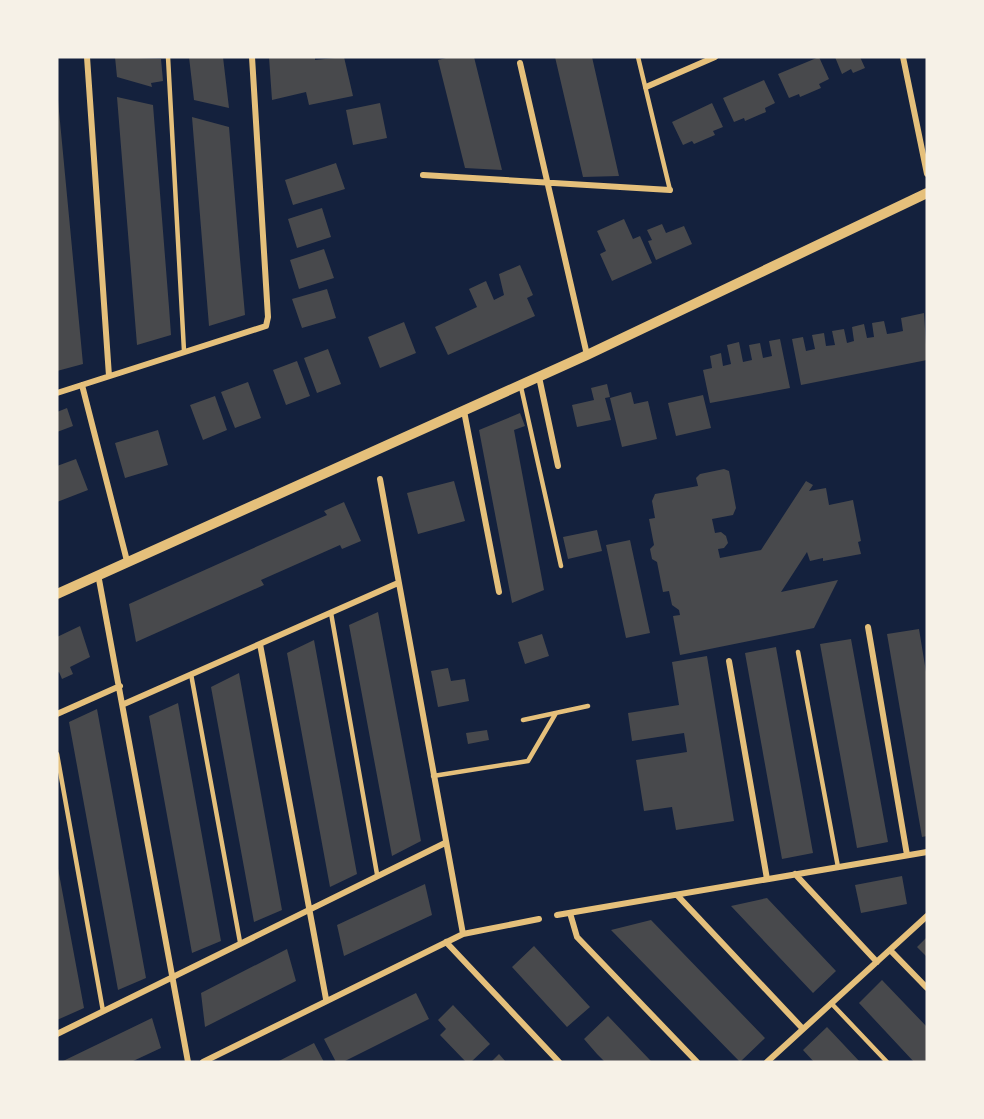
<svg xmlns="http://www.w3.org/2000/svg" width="984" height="1119" font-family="'Exo 2',sans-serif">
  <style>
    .building { fill: #48494c }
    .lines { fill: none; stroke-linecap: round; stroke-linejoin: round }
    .service { stroke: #e5c07b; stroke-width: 4.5 }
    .minor { stroke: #e5c07b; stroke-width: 6 }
    .tertiary { stroke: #e5c07b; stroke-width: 10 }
  </style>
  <rect width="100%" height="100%" fill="#14213d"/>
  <!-- building -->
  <path class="building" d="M115,57L161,59L163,81L151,83L152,87L117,77Z
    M189,57H223L229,108L194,100Z
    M269,57H315V60L344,57L353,96L309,105L306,92L272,100Z
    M450,57H474L502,170L465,168L438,60Z
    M555,57H592L619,176L583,177Z
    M819,57L829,79L819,84L821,88L800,97L799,94L789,98L778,74Z
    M835,57H860L865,68L853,73L851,69L842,74Z
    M764,80L775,103L765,108L766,112L745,121L744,118L734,122L723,98Z
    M57,90L83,364L57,371Z
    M117,97L153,105L169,307L171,335L137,345Z
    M380,103L387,138L353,145L346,110Z
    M712,103L723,127L713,131L715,135L694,144L692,141L683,145L672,122Z
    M192,117L229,127L240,259L245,315L209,326Z
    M336,163L345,189L293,205L285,180Z
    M322,208L331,237L297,248L288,219Z
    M624,219L633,239L640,236L652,263L612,281L600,254L606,251L597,231Z
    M662,224L666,233L684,226L692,244L656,260L648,241L652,240L647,230Z
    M324,249L334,278L299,289L290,260Z
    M520,265L533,295L527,298L535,316L448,355L435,327L477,307L469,289L486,281L494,300L504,295L499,274Z
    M327,289L336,318L302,328L292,299Z
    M924,313L927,360L801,385L792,339L803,337L806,351L815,349L812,335L824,333L826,346L835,345L832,331L844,329L847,343L854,341L852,327L864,324L867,338L874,337L872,323L884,321L887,334L894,333L903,331L901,318Z
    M404,322L416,353L380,368L368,337Z
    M780,339L790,388L710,403L703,370L712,368L710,356L721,353L723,366L731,364L727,345L739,342L743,362L752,360L749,345L760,343L763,358L772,356L769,341Z
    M328,349L341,384L317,393L304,358Z
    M297,361L310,396L286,405L273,370Z
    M248,382L261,418L235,428L221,392Z
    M607,384L610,397L605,398L611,420L577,427L572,405L594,400L591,388Z
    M631,392L634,404L648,401L657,439L622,447L610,398Z
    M703,395L711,428L676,436L668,403Z
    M215,396L227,430L203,440L190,405Z
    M67,408L73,426L57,432V412Z
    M520,413L525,426L514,430L544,590L512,603L479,430Z
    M158,430L168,465L125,478L115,443Z
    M76,459L88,490L57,502V466Z
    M724,469L729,471L736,508L733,515L712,519L715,533L721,532L726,536L728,543L724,548L718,549L720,558L761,550L806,481L813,485L809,491L826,488L829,505L853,500L861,541L858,542L861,554L823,561V558L810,561L807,552L781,592L838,580L814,628L680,655L673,616L680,615L679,610L672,605L669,591L663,592L657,562L652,559L650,549L654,545L649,519L655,518L652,501L655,494L698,486L696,478L700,474Z
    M454,481L465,521L418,534L407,493Z
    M344,502L361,541L342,549L340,545L261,580L264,585L136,642L129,604L327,515L324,511Z
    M597,530L602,551L568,559L563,537Z
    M630,540L650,633L626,638L606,545Z
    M378,612L421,841L392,856L349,625Z
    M80,626L90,657L70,667L73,674L62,679L59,672L57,673V637Z
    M919,629L927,678V836L922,837L887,634Z
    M542,634L549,656L525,664L518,642Z
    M851,639L888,842L857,848L820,644Z
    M314,640L357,874L330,887L287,653Z
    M776,647L813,853L782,859L745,653Z
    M707,656L734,821L676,830L672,807L644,811L636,760L687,752L684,733L632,741L628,713L679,705L672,662Z
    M448,668L451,681L465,679L469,701L438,707L431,671Z
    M239,673L282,910L254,922L211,687Z
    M178,703L221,941L192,953L149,716Z
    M97,709L146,978L118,990L69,722Z
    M487,730L489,740L468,744L466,733Z
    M57,863L84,1008L57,1020Z
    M902,876L907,904L861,913L855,885Z
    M425,884L432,915L344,956L337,925Z
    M767,898L836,971L813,993L731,906Z
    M651,920L765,1038L740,1062L611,930Z
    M927,937V957L917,947Z
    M534,946L590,1007L567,1027L512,967Z
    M287,949L296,981L205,1027L201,993Z
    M882,980L927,1027V1062H914L859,1003Z
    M416,993L429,1019L343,1062H336L324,1039Z
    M453,1005L490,1044L471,1062H466L440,1035L446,1029L438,1020Z
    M608,1016L649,1059L652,1062H605L597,1054L584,1039Z
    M152,1018L161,1048L131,1062H61Z
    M827,1027L860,1062H814L803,1050Z
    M314,1043L324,1062H277Z
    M499,1054L506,1062H491Z"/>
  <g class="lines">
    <!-- service -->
    <path class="service" d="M168,57L184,351
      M638,57L670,190
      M521,387L561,566
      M331,613L377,874
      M798,652L838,867
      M191,674L240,942
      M523,720L588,706
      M57,754L103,1011
      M433,776L528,761L556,713
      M831,1003L887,1062"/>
    <!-- minor -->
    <path class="minor" d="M87,57L109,376
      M903,57L927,174
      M520,63L587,355
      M646,87L715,57
      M423,175L670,190
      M539,377L558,466
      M82,385L127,561
      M57,393L266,326L268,317L252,57
      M464,411L499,592
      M380,479L463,934
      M98,574L188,1062
      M868,627L907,855
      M260,644L326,999
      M729,661L767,879
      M124,704L398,583
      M57,714L120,686
      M795,874L877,962
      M677,895L803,1029
      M570,913L577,937L697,1062
      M557,915L927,852
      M446,942L559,1062
      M890,950L927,988
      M57,1034L445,843
      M203,1062L463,934L539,919
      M767,1062L927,916"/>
    <!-- tertiary -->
    <path class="tertiary" d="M57,594L587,355L927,193"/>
  </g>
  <!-- border -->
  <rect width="984" height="1119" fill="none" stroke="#f6f1e7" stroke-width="117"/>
</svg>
